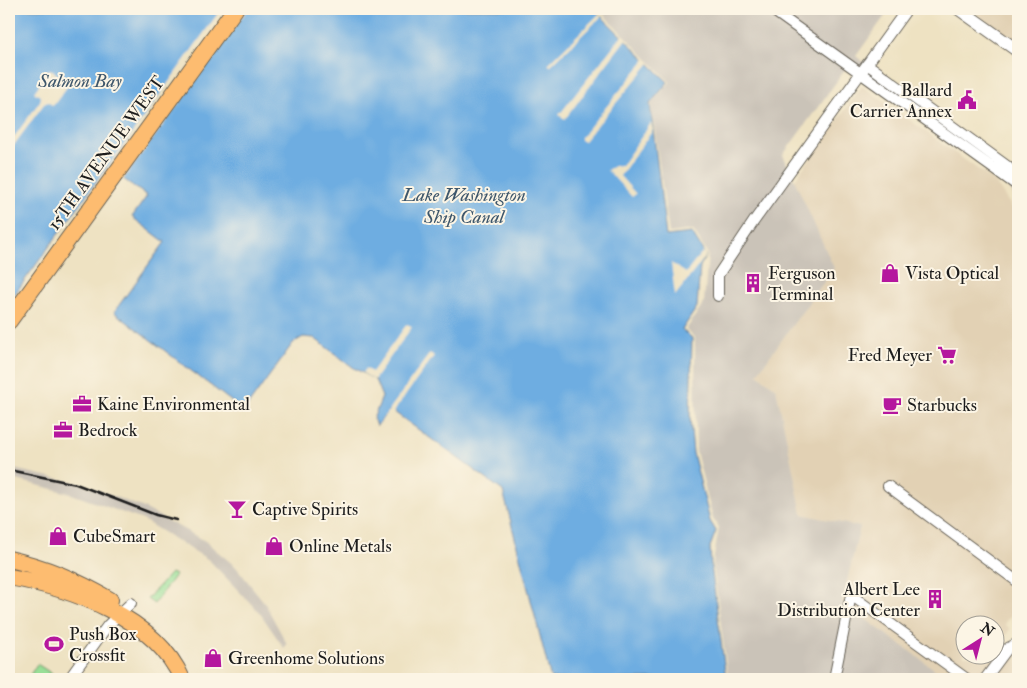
<svg xmlns="http://www.w3.org/2000/svg" width="1027" height="688" font-family="'IM FELL Double Pica',serif">
  <style>
    .built { fill: #e2d1b4; fill-rule: evenodd }
    .industrial { fill: #cac3b8 }
    .green { fill: #99df97; stroke: #5a7e5a }
    .water { fill: #6eade1; stroke: #45647e }
    .pier { fill: #eee2c2 }
    .lines { fill: none; stroke-linecap: round; stroke-linejoin: round }
    .minor-casing { stroke: #666156; stroke-width: 12 }
    .tertiary-casing { stroke: #666156; stroke-width: 14 }
    .primary-casing { stroke: #666156; stroke-width: 18 }
    .minor { stroke: #fff; stroke-width: 10 }
    .tertiary { stroke: #fff; stroke-width: 12 }
    .primary { stroke: #fdbc6f; stroke-width: 16 }
    .rail { stroke: #1c1c1c; stroke-width: 2.5 }
    .labels { text-anchor: middle; stroke-width: 4; stroke-linejoin: round; paint-order: stroke }
    .poi-label { font-size: 18px; fill: #1c1c1c; stroke: #fcf5e5; text-anchor: start }
    .street-label { font-size: 18px; fill: #1c1c1c; stroke: #fcf5e5 }
    .water-label { font-size: 19px; font-style: italic; fill: #3d566b; stroke: #fcf5e5 }
  </style>
  <rect width="100%" height="100%" fill="#fcf5e5"/>
  <filter id="ink" filterUnits="userSpaceOnUse"><feTurbulence type="fractalNoise" baseFrequency=".02" numOctaves="2"/><feDisplacementMap in="SourceGraphic" scale="10" xChannelSelector="R" yChannelSelector="G"/><feConvolveMatrix kernelMatrix="1 2 1 2 8 2 1 2 1" color-interpolation-filters="sRGB"/></filter>
  <filter id="wash" filterUnits="userSpaceOnUse"><feTurbulence type="fractalNoise" baseFrequency=".0096" numOctaves="4" result="noise"/><feDisplacementMap in="SourceGraphic" scale="20" xChannelSelector="R" yChannelSelector="G"/><feGaussianBlur stdDeviation="1.12" result="paint"/><feColorMatrix in="noise" values="0 0 0 0 0 0 0 0 0 0 0 0 0 0 0 0 0 1.4 0 .05"/><feComposite in="paint" operator="in"/></filter>
  <g filter="url(#wash)">
    <rect width="100%" height="100%" fill="#eee2c2"/>
    <!-- built -->
    <path class="built" d="M970,9H1018V44Z
      M862,86L994,181L1018,216V605L1005,624L1010,629L1001,642L1018,655V679H948L842,602L860,527L802,514L776,388L757,374L834,268L794,181ZM964,626H994V656H964Z"/>
    <!-- industrial -->
    <path class="industrial" d="M598,9H890L856,56L881,78L1018,181V202L1004,180L850,63L783,155L834,268L757,374L776,388L802,514L860,527L842,602L948,679H728L713,563L719,527L713,519L696,451L695,338L686,330L704,302L708,254L693,230L669,233L651,104L670,82Z
      M9,468L82,484L144,508L205,541L236,567L264,602L287,644L284,648L260,613L209,560L143,520L69,493L9,478Z"/>
    <!-- green -->
    <path class="green" d="M171,573L175,575L154,604L147,599Z
      M37,664L57,677L55,679H36L30,675Z"/>
    <!-- water -->
    <path class="water" d="M9,9H594L668,82L650,104L666,236L692,233L706,256L700,266L697,307L682,330L692,338L690,418L693,453L710,521L716,531L710,547L711,565L726,679H551L503,491L390,409L377,426L373,419L382,397L375,380L354,368L314,338L303,337L293,343L244,411L114,312L165,242L132,217L147,196L107,167L9,302Z"/>
    <!-- pier -->
    <path class="pier" d="M221,9H248L122,181L107,170L9,305Z
      M599,14L602,16L550,66L548,64Z
      M622,35L626,39L565,119L559,115Z
      M646,59L650,63L584,141H581V137Z
      M50,69L70,83L53,106L48,102L44,104L9,152V144L40,101L41,97L34,92Z
      M651,123L653,130L620,176L636,194L632,197L607,170L614,166H621Z
      M703,251L706,256L675,296L671,263L686,273Z
      M407,324L412,327L374,380L363,373L366,368L372,372Z
      M430,353L434,356L392,414L390,413L379,428H376Z"/>
  </g>
  <g filter="url(#ink)">
    <g class="lines">
      <!-- minor casing -->
      <g class="minor-casing">
        <path id="minor" d="M771,9L1018,186
          M867,64L1007,166L1018,179
          M718,296V275L754,221L907,9
          M888,486L1018,582
          M69,679L108,625L131,603
          M834,679L851,595L967,679
          M985,679L1008,648L1018,643"/>
      </g>
      <!-- tertiary casing -->
      <g class="tertiary-casing">
        <path id="tertiary" d="M959,9L1018,51"/>
      </g>
      <!-- primary casing -->
      <g class="primary-casing">
        <path id="primary" d="M9,321L235,9
          M9,559C45,567 78,581 110,600
          M9,577C71,588 155,617 182,679"/>
      </g>
      <!-- minor -->
      <use href="#minor" class="minor"/>
      <!-- tertiary -->
      <use href="#tertiary" class="tertiary"/>
      <!-- primary -->
      <use href="#primary" class="primary"/>
      <!-- rail -->
      <path class="rail" d="M9,470L76,484L156,515L176,520"/>
    </g>
  </g>
  <!-- icons -->
  <defs>
    <g id="civic-bare" transform="scale(1.5)"><path d="M-.6-6.5H3V-4.5H.6V-3L4-1V1h2V6H-6V1h2V-1L-.6-3ZM-1.2 2.5V6h2.4V2.5Z" fill="#b5179e" stroke="#fcf5e5" stroke-width="2.5" paint-order="stroke"/></g>
    <g id="shop-bare" transform="scale(1.5)"><path d="M-5-2.5h2.3a2.7 3.5 0 0 1 5.4 0H5L5.5 6h-11ZM-1.5-2.5h3a1.5 2.3 0 0 0-3 0Z" fill="#b5179e" stroke="#fcf5e5" stroke-width="2.5" paint-order="stroke"/></g>
    <g id="building-bare" transform="scale(1.5)"><path d="M-4-6H4V6H1V3H-1V6H-4ZM-2.5-4.3h1.7v1.8h-1.7ZM.8-4.3h1.7v1.8H.8ZM-2.5-1h1.7V.8h-1.7ZM.8-1h1.7V.8H.8Z" fill="#b5179e" stroke="#fcf5e5" stroke-width="2.5" paint-order="stroke"/></g>
    <g id="supermarket-bare" transform="scale(1.5)"><path d="M-6-5.5h2.5l.6 2H6L4.5 2H-2.5L-4.4-4H-6ZM-1.5 3.2a1.3 1.3 0 1 0 .1 0ZM3 3.2a1.3 1.3 0 1 0 .1 0Z" fill="#b5179e" stroke="#fcf5e5" stroke-width="2.5" paint-order="stroke"/></g>
    <g id="office-bare" transform="scale(1.5)"><path d="M-6-3h4V-5.5h4V-3h4V5H-6ZM-1-4.5V-3h2v-1.5ZM-6 0V1H6V0Z" fill="#b5179e" stroke="#fcf5e5" stroke-width="2.5" paint-order="stroke"/></g>
    <g id="cafe-bare" transform="scale(1.5)"><path d="M-5.5-4.5H6V0H3Q3 3.5 0 3.5H-2.5Q-5.5 3.5-5.5 0ZM3-3.2v2h1.7v-2ZM-6 4.5H4V6H-6Z" fill="#b5179e" stroke="#fcf5e5" stroke-width="2.5" paint-order="stroke"/></g>
    <g id="bar-bare" transform="scale(1.5)"><path d="M-6-5H6L.8 .8V4.5H3.5V6h-7V4.5H-.8V.8Z" fill="#b5179e" stroke="#fcf5e5" stroke-width="2.5" paint-order="stroke"/></g>
    <g id="stadium-bare" transform="scale(1.5)"><path d="M0-5a6.5 5 0 1 0 0 10a6.5 5 0 1 0 0-10ZM-3.5-1.8h7v3.6h-7Z" fill="#b5179e" stroke="#fcf5e5" stroke-width="2.5" paint-order="stroke"/></g>
  </defs>
  <g fill-rule="evenodd">
    <use href="#civic-bare" x="967" y="100"/>
    <use href="#shop-bare" x="890" y="273"/>
    <use href="#building-bare" x="753" y="283"/>
    <use href="#supermarket-bare" x="947" y="355"/>
    <use href="#office-bare" x="82" y="404"/>
    <use href="#cafe-bare" x="892" y="405"/>
    <use href="#office-bare" x="63" y="430"/>
    <use href="#bar-bare" x="237" y="509"/>
    <use href="#shop-bare" x="58" y="536"/>
    <use href="#shop-bare" x="274" y="546"/>
    <use href="#building-bare" x="935" y="599"/>
    <use href="#stadium-bare" x="54" y="644"/>
    <use href="#shop-bare" x="213" y="658"/>
  </g>
  <g class="labels">
    <!-- poi labels -->
    <g class="poi-label">
      <text x="952" y="96" text-anchor="end">Ballard<tspan x="952" dy="21">Carrier Annex</tspan></text>
      <text x="768" y="279">Ferguson<tspan x="768" dy="21">Terminal</tspan></text>
      <text x="905" y="279">Vista Optical</text>
      <text x="932" y="361" text-anchor="end">Fred Meyer</text>
      <text x="97" y="410">Kaine Environmental</text>
      <text x="907" y="411">Starbucks</text>
      <text x="78" y="436">Bedrock</text>
      <text x="252" y="515">Captive Spirits</text>
      <text x="73" y="542">CubeSmart</text>
      <text x="289" y="552">Online Metals</text>
      <text x="920" y="595" text-anchor="end">Albert Lee<tspan x="920" dy="21">Distribution Center</tspan></text>
      <text x="69" y="640">Push Box<tspan x="69" dy="21">Crossfit</tspan></text>
      <text x="228" y="664">Greenhome Solutions</text>
    </g>
    <!-- street labels -->
    <g class="street-label">
      <text transform="translate(106 153) rotate(-54)" y="6">15TH AVENUE WEST</text>
    </g>
    <!-- water labels -->
    <g class="water-label">
      <text x="80" y="87">Salmon Bay</text>
      <text x="464" y="201">Lake Washington<tspan x="464" dy="22">Ship Canal</tspan></text>
    </g>
  </g>
  <!-- margin -->
  <rect width="1027" height="688" fill="none" stroke="#fcf5e5" stroke-width="30"/>
  <!-- north arrow -->
  <g transform="translate(980 640) rotate(36)"><circle r="24" fill="#fcf5e5" stroke="#a29e95"/>
  <path d="M0-4L9 19L0 12L-9 19Z" fill="#b5179e"/>
  <text y="-8" font-size="14" font-weight="bold" text-anchor="middle" fill="#1c1c1c">N</text>
  </g>
</svg>
